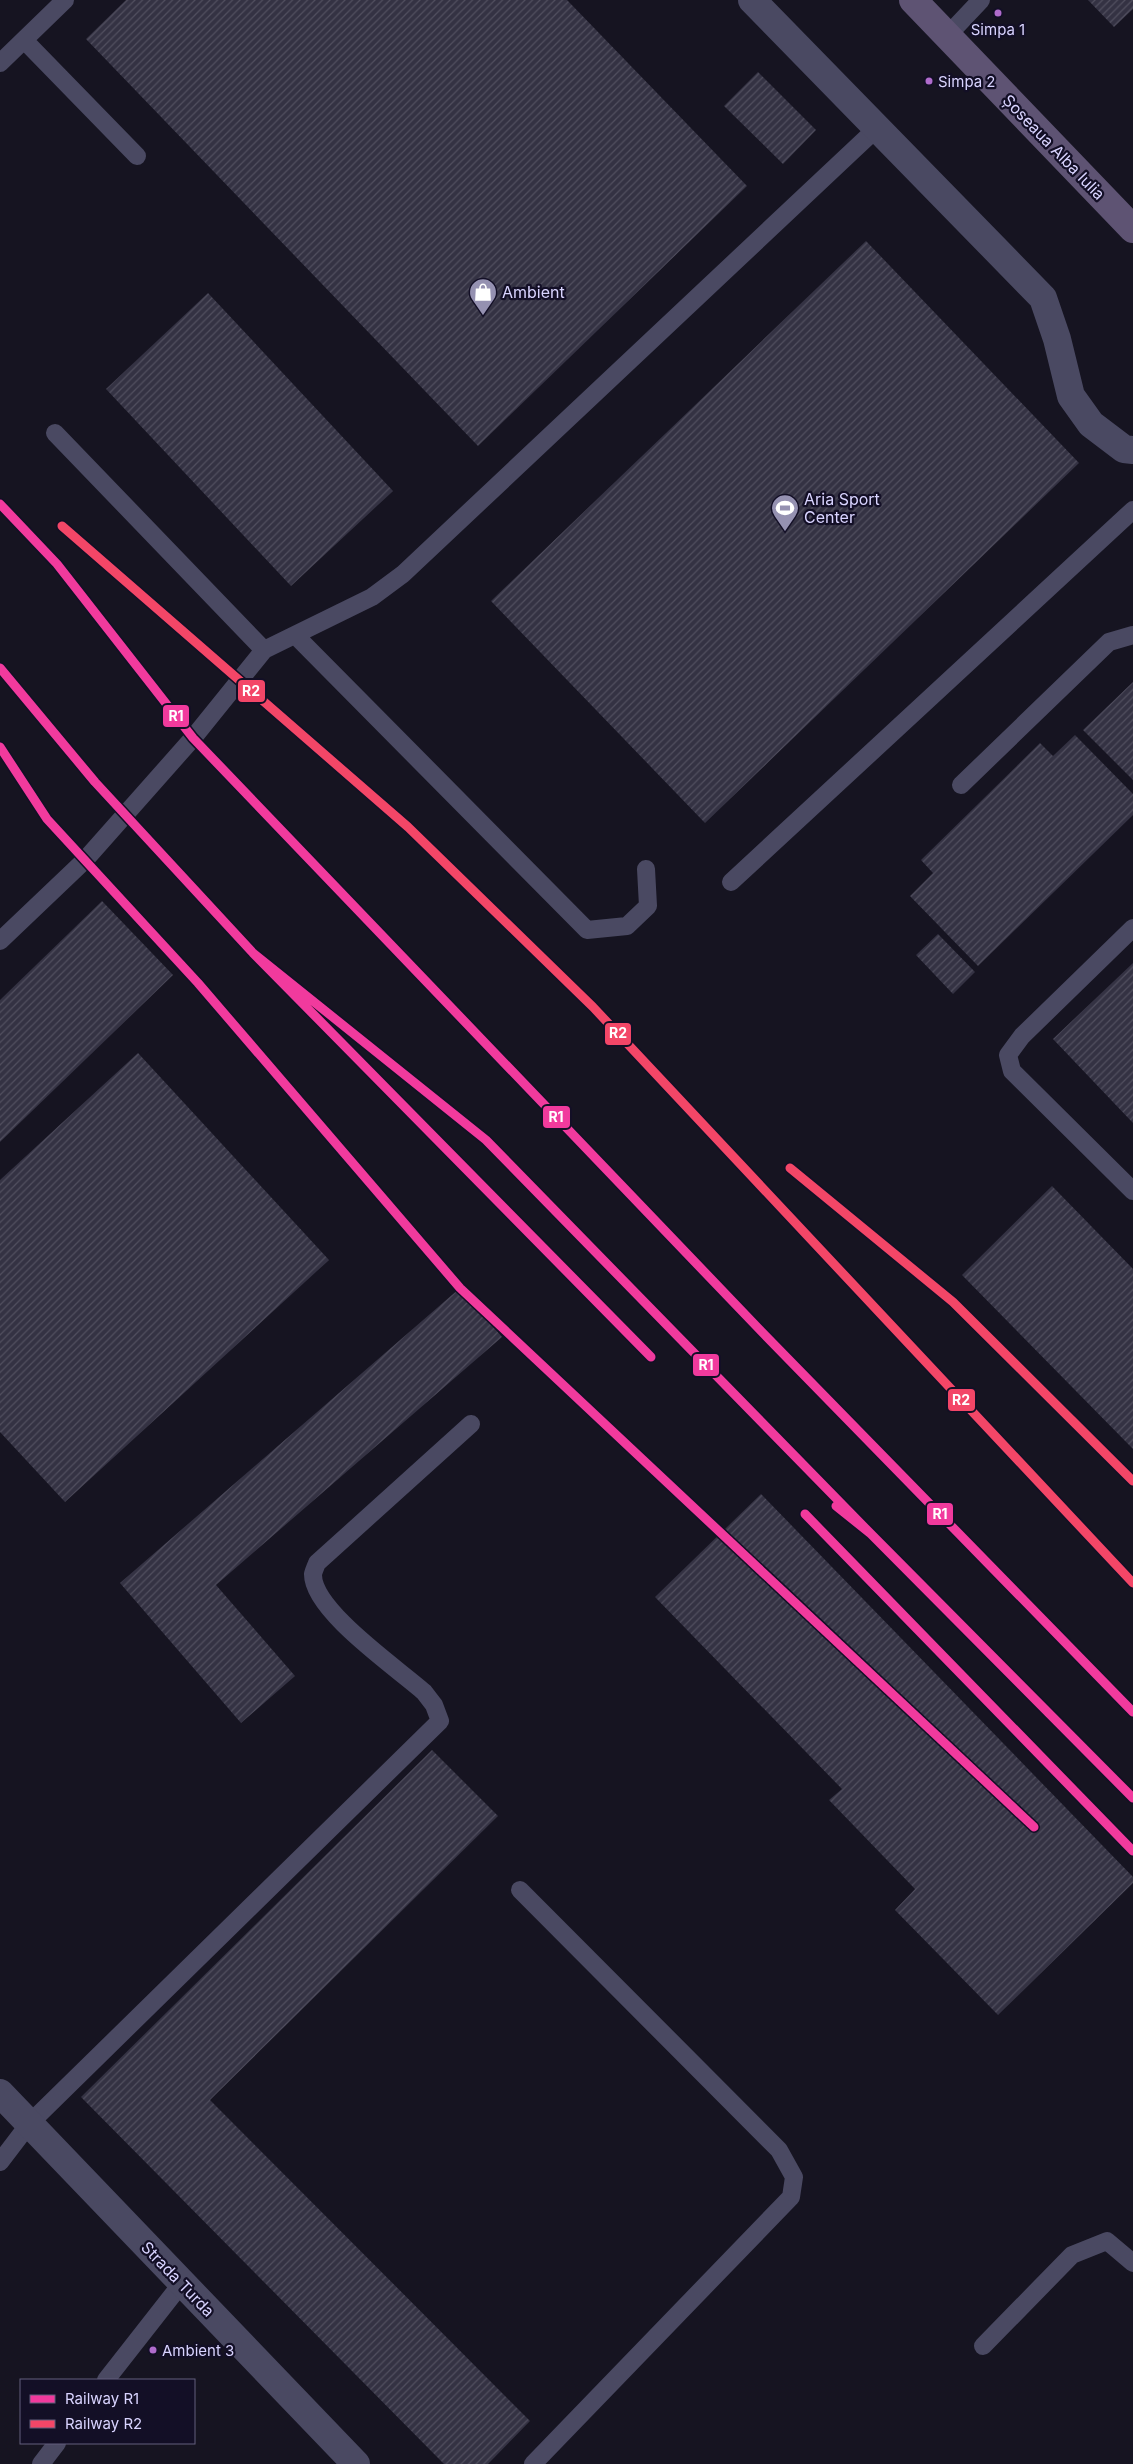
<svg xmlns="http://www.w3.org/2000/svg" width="1133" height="2464" font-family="Inter,sans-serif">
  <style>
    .building { fill: url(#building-hatch) }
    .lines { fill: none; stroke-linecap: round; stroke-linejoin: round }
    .service { stroke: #4a4962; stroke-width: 18 }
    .minor { stroke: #4a4962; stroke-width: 28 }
    .primary { stroke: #5e5373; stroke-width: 28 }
    .rail-1-casing { stroke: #130f26; stroke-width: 12 }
    .rail-2-casing { stroke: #130f26; stroke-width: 12 }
    .rail-1 { stroke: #f13a9d; stroke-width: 9 }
    .rail-2 { stroke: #f34667; stroke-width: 9 }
    .bus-dot { fill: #b06ccc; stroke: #130f26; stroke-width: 2 }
    .labels { text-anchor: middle; stroke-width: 4.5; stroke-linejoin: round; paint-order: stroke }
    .bus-label { font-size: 15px; fill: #d9d4ff; stroke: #130f26; text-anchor: start }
    .street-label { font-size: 16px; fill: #d9d4ff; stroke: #130f26 }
    .poi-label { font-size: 16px; fill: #d9d4ff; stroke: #130f26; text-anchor: start }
    .line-badge { stroke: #130f26; stroke-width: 2 }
    .badge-label { font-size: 14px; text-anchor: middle; font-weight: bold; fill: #fff }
  </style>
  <defs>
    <pattern id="building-hatch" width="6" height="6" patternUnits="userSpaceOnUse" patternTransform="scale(1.25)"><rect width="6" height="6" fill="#343243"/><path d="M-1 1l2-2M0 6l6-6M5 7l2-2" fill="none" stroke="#514f5f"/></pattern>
  </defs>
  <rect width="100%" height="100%" fill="#161421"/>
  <!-- building -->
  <path class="building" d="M126,0H567L747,186L478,446L86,39Z
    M1088,0H1133V9L1114,27Z
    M758,72L816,130L783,164L724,106Z
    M866,241L1079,463L705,823L491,601Z
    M208,293L393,491L291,586L106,389Z
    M1133,682V780L1083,730Z
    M1075,735L1133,794V815L978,966L910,896L933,873L921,860L1040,743L1053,756Z
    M102,901L173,975L0,1142V1000Z
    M938,934L975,972L953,994L916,955Z
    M1133,963V1123L1053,1039Z
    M138,1053L329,1260L65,1502L0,1432V1180Z
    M1052,1186L1133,1269V1449L962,1275Z
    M460,1288L502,1337L216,1585L295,1676L241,1723L120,1583Z
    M761,1494L1133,1877V1883L998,2015L895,1910L915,1889L829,1800L842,1789L655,1597Z
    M432,1750L498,1816L210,2100L530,2421L488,2464H444L81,2097Z"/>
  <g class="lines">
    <!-- service -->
    <path class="service" d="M948,35L981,0
      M24,40L137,156
      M0,63L65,0
      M55,433L264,650
      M295,635L587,930L627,926L648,906L646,869
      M961,785L1109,642L1133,635
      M731,882L1133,510
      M1133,928L1022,1036L1008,1055L1012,1071L1133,1191
      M0,941L85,860L193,738L264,650L372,597L403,574L877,128
      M520,1890L779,2150L794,2177L791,2197L533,2464
      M0,2162L29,2124L440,1721L434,1705L424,1692C397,1668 312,1610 313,1574C314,1570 316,1566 317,1563L471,1424
      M983,2346L1072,2255L1107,2241L1133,2263
      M106,2380L182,2283
      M41,2464L57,2443"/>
    <!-- minor -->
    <path class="minor" d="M752,0L1043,298L1057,339L1071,396L1091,424L1124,449L1133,450
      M0,2093L356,2464"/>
    <!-- primary -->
    <path class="primary" d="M913,0L1133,229"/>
    <!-- rail-1 casing -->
    <g class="rail-1-casing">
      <path id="rail-1" d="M0,504L57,564L193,738L761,1331L1133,1712
        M0,668L95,782L253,953
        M0,747L47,819L198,983L460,1288L1034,1827
        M651,1357L253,953L486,1140L871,1534
        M836,1506L871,1534L1133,1798
        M805,1514L1133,1851"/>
    </g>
    <!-- rail-2 casing -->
    <g class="rail-2-casing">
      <path id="rail-2" d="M62,526L408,827L593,1007L1133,1583
        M790,1168L953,1302L1133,1481"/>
    </g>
    <!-- rail-1 -->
    <use href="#rail-1" class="rail-1"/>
    <!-- rail-2 -->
    <use href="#rail-2" class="rail-2"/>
  </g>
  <!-- icons -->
  <defs>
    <g id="shop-pin" transform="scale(1.4375)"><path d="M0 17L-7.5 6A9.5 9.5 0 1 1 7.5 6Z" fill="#9591b1" stroke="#130f26"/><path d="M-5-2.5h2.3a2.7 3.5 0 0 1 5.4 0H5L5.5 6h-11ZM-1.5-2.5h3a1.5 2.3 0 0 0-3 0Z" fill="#fff"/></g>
    <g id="stadium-pin" transform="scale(1.4375)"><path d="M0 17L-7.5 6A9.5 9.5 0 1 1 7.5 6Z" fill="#9591b1" stroke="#130f26"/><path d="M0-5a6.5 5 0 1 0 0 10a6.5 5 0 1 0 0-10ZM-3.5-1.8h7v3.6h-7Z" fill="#fff"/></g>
  </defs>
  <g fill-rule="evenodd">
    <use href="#shop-pin" x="483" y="292"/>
    <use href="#stadium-pin" x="785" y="508"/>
  </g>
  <!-- markers -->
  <g class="bus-dot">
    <circle cx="998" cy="13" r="4.5"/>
    <circle cx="929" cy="81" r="4.5"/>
    <circle cx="153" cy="2350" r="4.5"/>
  </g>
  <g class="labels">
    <!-- bus labels -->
    <g class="bus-label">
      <text x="998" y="35" text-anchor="middle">Simpa 1</text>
      <text x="938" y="87">Simpa 2</text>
      <text x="162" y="2356">Ambient 3</text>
    </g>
    <!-- street labels -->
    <g class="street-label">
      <text transform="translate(1054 147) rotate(46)" y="6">Șoseaua Alba Iulia</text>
      <text transform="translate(178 2279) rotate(46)" y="6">Strada Turda</text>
    </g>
    <!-- poi labels -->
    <g class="poi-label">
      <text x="502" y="298">Ambient</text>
      <text x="804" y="505">Aria Sport<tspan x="804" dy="18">Center</tspan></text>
    </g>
  </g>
  <g class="line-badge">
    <rect x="237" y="679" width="29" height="24" rx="5" fill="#f34667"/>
    <rect x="162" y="704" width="28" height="24" rx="5" fill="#f13a9d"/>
    <rect x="604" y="1022" width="28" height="24" rx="5" fill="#f34667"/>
    <rect x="542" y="1105" width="29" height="24" rx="5" fill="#f13a9d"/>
    <rect x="692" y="1353" width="28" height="24" rx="5" fill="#f13a9d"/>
    <rect x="947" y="1388" width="29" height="24" rx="5" fill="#f34667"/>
    <rect x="926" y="1502" width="28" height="24" rx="5" fill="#f13a9d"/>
  </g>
  <g class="badge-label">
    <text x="251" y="696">R2</text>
    <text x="176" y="721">R1</text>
    <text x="618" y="1038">R2</text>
    <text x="556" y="1122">R1</text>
    <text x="706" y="1370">R1</text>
    <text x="961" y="1405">R2</text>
    <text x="940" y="1519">R1</text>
  </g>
  <!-- legend -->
  <rect x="20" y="2379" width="175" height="65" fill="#130f26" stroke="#625e7d"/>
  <rect x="30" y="2395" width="25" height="8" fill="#f13a9d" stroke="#625e7d"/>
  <text x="65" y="2404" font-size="15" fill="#d9d4ff">Railway R1</text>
  <rect x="30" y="2420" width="25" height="8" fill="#f34667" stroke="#625e7d"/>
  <text x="65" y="2429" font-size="15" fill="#d9d4ff">Railway R2</text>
</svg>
